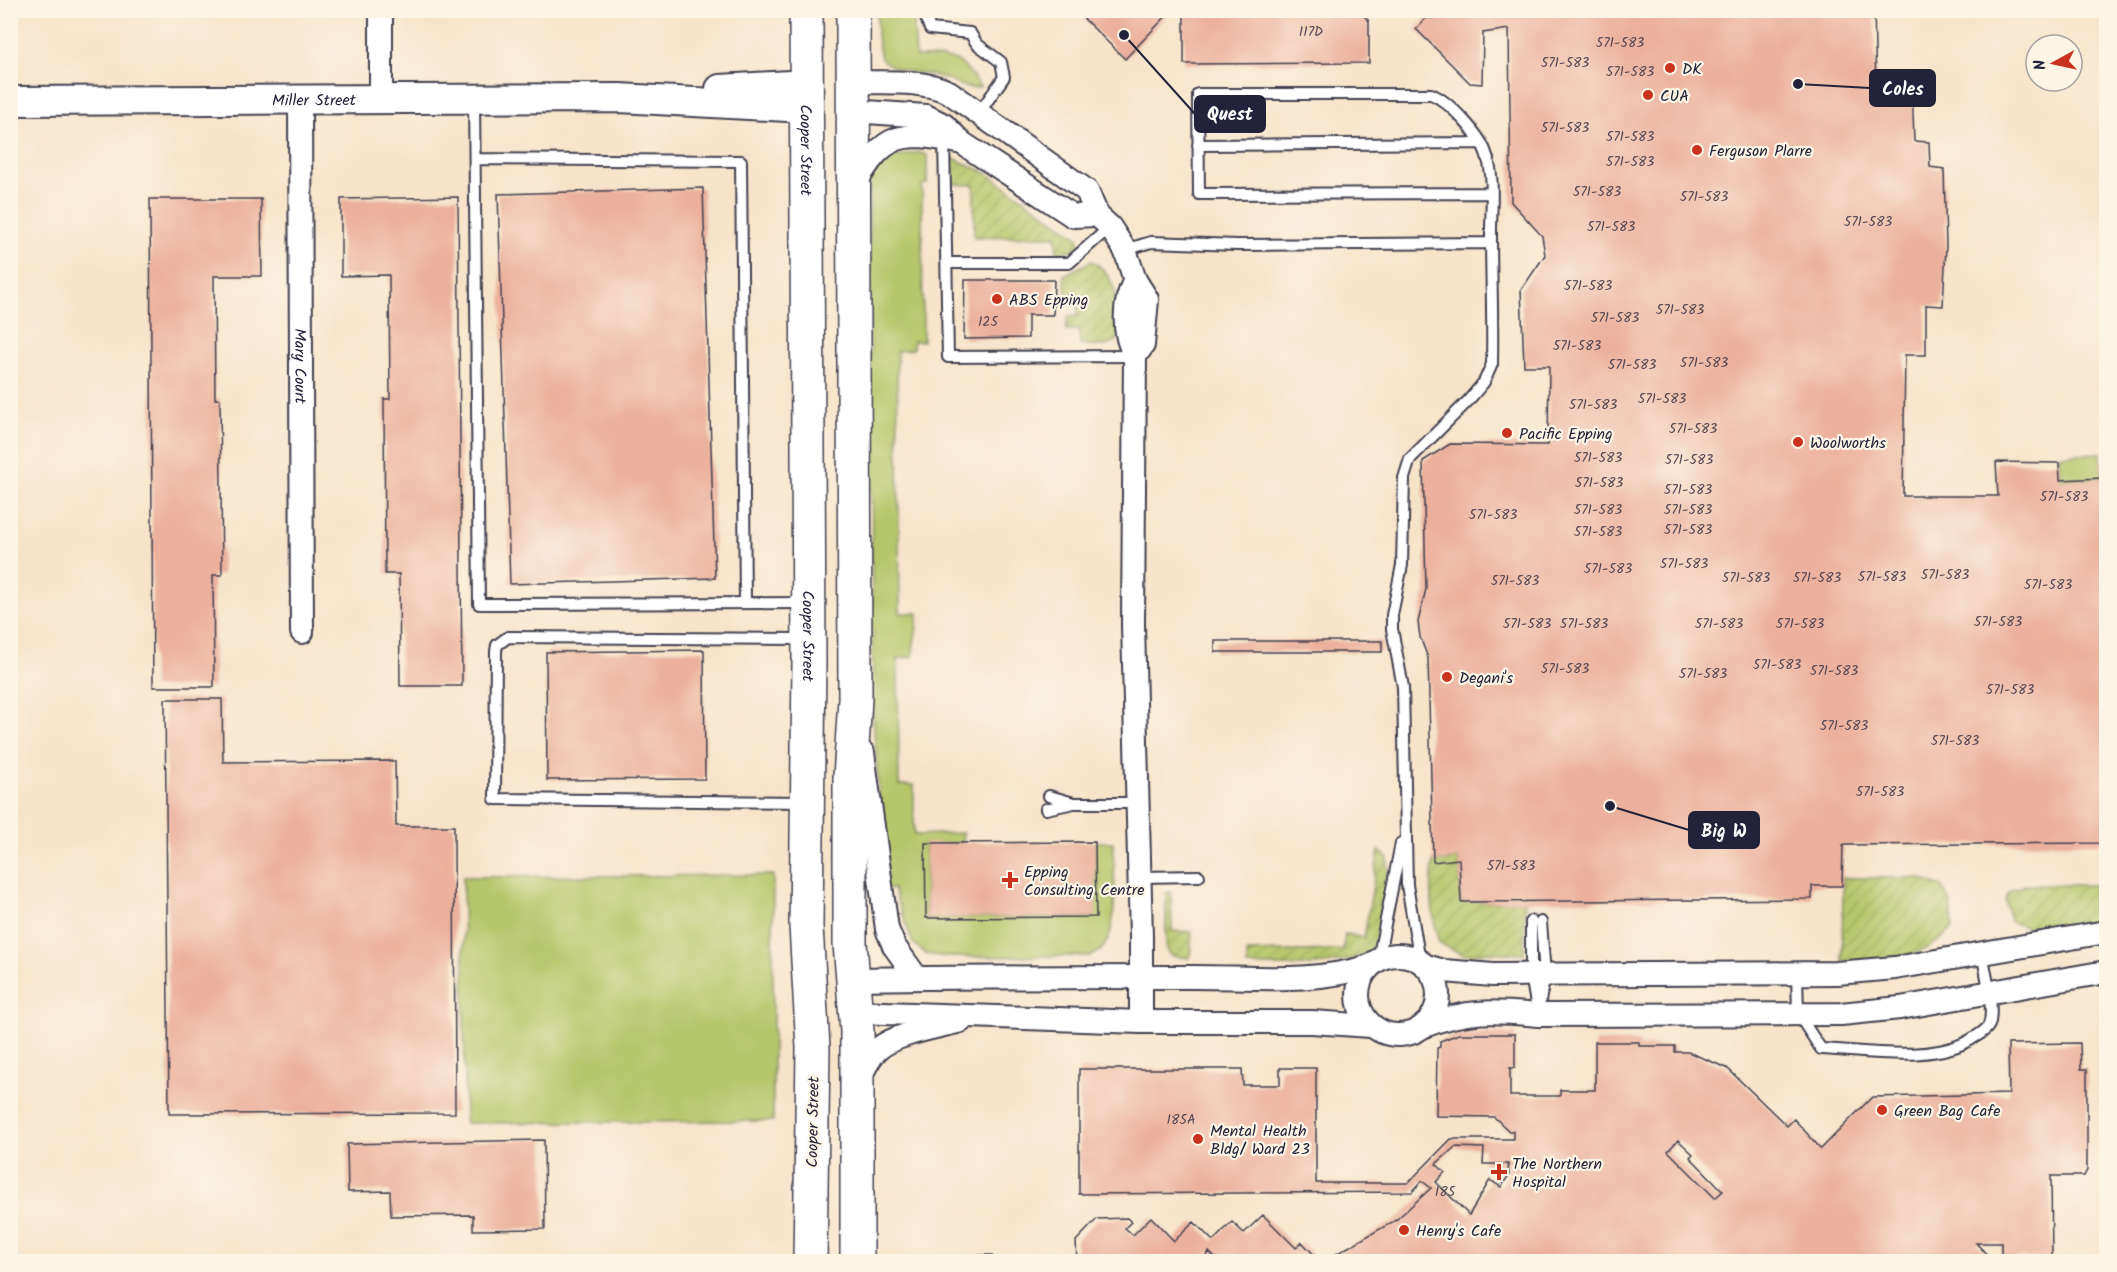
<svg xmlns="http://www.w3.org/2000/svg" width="2117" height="1272" font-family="Kalam,sans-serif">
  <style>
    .green { fill: #b5c66a; stroke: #6c7452; stroke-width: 1.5 }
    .garden { fill: url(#garden-furrows); stroke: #6c7452; stroke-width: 1.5 }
    .building { fill: #ecb19c; fill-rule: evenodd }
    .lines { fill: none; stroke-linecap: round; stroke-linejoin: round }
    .service-casing { stroke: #423f50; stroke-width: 14 }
    .minor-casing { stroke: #423f50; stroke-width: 26 }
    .tertiary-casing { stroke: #423f50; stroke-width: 32 }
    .primary-casing { stroke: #423f50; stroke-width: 36 }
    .service { stroke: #fff; stroke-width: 10 }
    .minor { stroke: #fff; stroke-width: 22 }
    .tertiary { stroke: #fff; stroke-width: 28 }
    .primary { stroke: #fff; stroke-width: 33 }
    .poi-dot { fill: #c8321e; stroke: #fcf5e5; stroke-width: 2 }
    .labels { text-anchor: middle; stroke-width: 4.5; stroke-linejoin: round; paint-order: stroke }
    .number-label { font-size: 14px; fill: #544653 }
    .poi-label { font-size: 16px; fill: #22223b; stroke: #fcf5e5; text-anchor: start }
    .street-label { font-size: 16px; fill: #22223b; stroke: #fcf5e5 }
    .leader { fill: none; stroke: #22223b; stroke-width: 2 }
    .callout-dot { fill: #22223b; stroke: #fcf5e5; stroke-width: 2 }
    .callout { fill: #22223b; stroke: #22223b; stroke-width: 2 }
    .callout-label { font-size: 18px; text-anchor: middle; font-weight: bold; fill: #fff }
  </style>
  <defs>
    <pattern id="garden-furrows" width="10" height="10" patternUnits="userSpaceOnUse" patternTransform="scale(1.5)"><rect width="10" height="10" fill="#b5c66a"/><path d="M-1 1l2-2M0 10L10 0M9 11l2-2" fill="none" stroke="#9baa5d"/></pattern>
  </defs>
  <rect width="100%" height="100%" fill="#fcf5e5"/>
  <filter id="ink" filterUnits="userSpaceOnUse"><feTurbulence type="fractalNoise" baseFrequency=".0167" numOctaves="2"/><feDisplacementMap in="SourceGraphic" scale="12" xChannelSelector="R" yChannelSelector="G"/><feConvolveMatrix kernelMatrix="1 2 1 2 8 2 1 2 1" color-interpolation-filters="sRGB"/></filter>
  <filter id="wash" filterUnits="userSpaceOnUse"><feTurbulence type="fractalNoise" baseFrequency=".008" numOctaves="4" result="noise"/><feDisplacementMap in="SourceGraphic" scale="24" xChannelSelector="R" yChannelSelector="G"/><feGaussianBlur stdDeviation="1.35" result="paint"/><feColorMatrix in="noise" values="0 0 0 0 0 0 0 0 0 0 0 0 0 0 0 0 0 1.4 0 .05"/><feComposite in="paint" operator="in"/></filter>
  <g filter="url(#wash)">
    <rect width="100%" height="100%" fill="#f6e4ca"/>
    <!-- green -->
    <path class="green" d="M877,11H913L916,57C951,57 960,55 980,87C964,91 955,81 940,77C918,71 900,75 881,59L877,36Z
      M918,152L927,155V184L922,185L923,341H913V349L897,351L900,613H918C918,629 913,641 913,657L898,658L899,785H914V835L963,833L962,843L925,844L926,918L1095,917V842H1113C1113,869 1124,949 1090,956L947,957L926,954L913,943L893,889H886L873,717L869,180L880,161Z
      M2101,453L2102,478L2060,480L2059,455Z
      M773,875V1121L465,1123L463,877Z"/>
    <!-- garden -->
    <path class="garden" d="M953,158L985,172L1078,237L1080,244L1075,249L1057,253L1056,236L974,237V185L949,184V162Z
      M1091,261C1120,275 1119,312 1118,340L1105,346L1080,345V330H1066L1068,316H1078V296H1066L1064,275Z
      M1379,850L1388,858C1387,883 1390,912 1381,936C1369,972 1278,966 1247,966V952L1343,950L1345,934L1364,938Z
      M1459,859L1461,902L1525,901L1524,954L1488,952L1464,955L1439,943C1431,916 1430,890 1433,862Z
      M1843,878H1919L1942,887L1951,903L1953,928C1918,964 1889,958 1842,961Z
      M2025,885H2106V922L2030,929L2010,921L2005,900L2010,891Z
      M1171,892L1172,931L1192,932L1190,958L1172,956L1166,949V893Z"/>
    <g id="blocks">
      <!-- building -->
      <path class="building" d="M1075,10H1172L1125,59Z
        M1184,10H1358L1369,21V63L1184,64Z
        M1442,10H1874L1876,86L1912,84L1914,141L1929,142L1930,167L1944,169L1946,246L1943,306L1926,305V355H1905L1903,496H1998L1996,462L2059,463L2060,480L2102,478L2101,461H2106V843L1843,845L1842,886H1812V899L1461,902L1459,859L1433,862L1428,658L1420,637L1418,622L1426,589L1423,461L1450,444L1548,445L1549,366H1524L1521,290L1545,255L1542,236L1511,202L1509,29L1483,33L1482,84L1470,83L1416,29L1426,18L1442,17Z
        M703,188L715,578L510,584L498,194Z
        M458,197L462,686H400L399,574H385L384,399H390L389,275L341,276V199Z
        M150,199H261L262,276H214L215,399H220L222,575H213L214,687H153Z
        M965,280H1054L1053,315H1028V338L964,339Z
        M1215,641H1382V652H1215Z
        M704,650L705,779L547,780L546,652Z
        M165,699H222L223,762L395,761L396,826H454L455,1113L169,1114Z
        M1095,842L1096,917L926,918L925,843Z
        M1459,1034H1515V1068H1510V1096H1560V1090H1595V1042H1639V1046H1675V1052H1688L1727,1068L1787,1126L1794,1119L1821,1149L1872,1097L2009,1094L2008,1044L2080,1043L2081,1069H2087V1170L2084,1176H2051L2052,1258H2001V1243H1976L1994,1262H1322L1396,1220L1431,1188L1422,1181L1412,1192L1079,1194V1069H1242L1243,1085H1280V1068H1316V1183H1408L1451,1139H1513V1131H1509L1494,1117L1436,1116L1437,1048L1440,1047V1041ZM1678,1140L1693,1154L1690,1157L1723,1191L1715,1198L1668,1151ZM1455,1147L1484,1148L1483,1164H1508L1509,1175L1501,1187L1490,1180L1469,1215L1436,1182L1445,1172L1436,1164Z
        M544,1140L545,1229L473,1230V1215L391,1216L390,1191L348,1192L347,1144Z
        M1263,1215L1296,1248L1302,1242L1321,1262H1219L1209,1252L1202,1262H1077L1076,1241L1097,1219L1127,1218L1131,1222L1125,1228L1133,1235L1151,1217L1174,1241L1194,1222L1213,1241L1232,1222L1244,1233Z
        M964,1255H992V1262H965Z"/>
    </g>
  </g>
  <g filter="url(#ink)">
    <use href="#blocks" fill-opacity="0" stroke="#423f50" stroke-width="1.5"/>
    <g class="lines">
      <!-- service casing -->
      <g class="service-casing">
        <path id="service" d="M923,10L930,29L970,33L977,44L1001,62L1004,77L979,113
          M474,99L479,604L805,603
          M944,138L948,357L1135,356
          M1198,145L1481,143
          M476,159L741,161L745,603
          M1125,250L1151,242L1237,245L1491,243
          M947,263H1069L1110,227
          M1049,796L1074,803
          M804,802L495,799L496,651L497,645L508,637L805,639
          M1046,809L1074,803H1136
          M1140,877L1199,876
          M1531,921V975L1538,1015
          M1378,960L1401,843
          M1420,962L1407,885L1403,687L1392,629V615L1402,565L1404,478L1410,459L1468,401L1484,382L1492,364C1493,319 1491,275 1491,231C1491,207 1495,176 1486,153C1480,135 1449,101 1431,94H1198L1199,194L1490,193
          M1797,973L1798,1014L1821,1049C1867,1051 1936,1064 1975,1037C1980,1034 1986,1031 1989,1025C1995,1008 1985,971 1982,952
          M1539,1006L1545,975L1541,922"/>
      </g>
      <!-- minor casing -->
      <g class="minor-casing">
        <g id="minor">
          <path d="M381,10V98"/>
          <path d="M853,82C885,83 920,79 949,92L1087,191L1097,215L1110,227L1125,250L1135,280L1147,299L1143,345L1135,356"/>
          <path id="s1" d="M300,99L302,632"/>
          <path d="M852,111L926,116L944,125L962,143L1073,216L1097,215"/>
          <path d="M855,184C885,133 900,130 958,142"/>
          <path d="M1135,280C1123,302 1122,333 1135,356L1133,624L1141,937V1022"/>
          <path d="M863,753L887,929L894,946L917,978"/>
          <circle cx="1398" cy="995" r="40"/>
          <path d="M1426,966L1444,971L1493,975L1837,973L1895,968L2106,932"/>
          <path d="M853,979C964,977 1074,977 1185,977C1248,976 1309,985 1370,966"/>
          <path d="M856,1012L1141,1022H1312L1371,1026"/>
          <path d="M1424,1026C1467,1009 1494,1011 1538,1015L1841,1014L1900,1008L2106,972"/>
          <path d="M858,1081C864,1070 868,1058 878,1049C895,1034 938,1027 961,1021"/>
        </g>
      </g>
      <!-- tertiary casing -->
      <g class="tertiary-casing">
        <g id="tertiary">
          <path d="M720,89L807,84"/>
          <path id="s2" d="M10,101L619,98L806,108"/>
        </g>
      </g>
      <!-- primary casing -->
      <g class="primary-casing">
        <g id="primary">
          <path id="s3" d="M806,10L809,662L806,926L813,1048L810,1262"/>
          <path d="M853,10L855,699L850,778V943L857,1031V1262"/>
        </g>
      </g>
      <!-- service -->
      <use href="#service" class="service"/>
      <!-- minor -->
      <use href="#minor" class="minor"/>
      <!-- tertiary -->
      <use href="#tertiary" class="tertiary"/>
      <!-- primary -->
      <use href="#primary" class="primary"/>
    </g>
  </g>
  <!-- markers -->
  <g class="poi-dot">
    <circle cx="1670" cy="68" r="6"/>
    <circle cx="1648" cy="95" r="6"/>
    <circle cx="1697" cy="150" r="6"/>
    <circle cx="997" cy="299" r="6"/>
    <circle cx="1507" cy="433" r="6"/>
    <circle cx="1798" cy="442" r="6"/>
    <circle cx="1447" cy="677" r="6"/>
    <path d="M1007 871h6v6h6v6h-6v6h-6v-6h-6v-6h6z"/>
    <circle cx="1882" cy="1110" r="6"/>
    <circle cx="1198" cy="1139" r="6"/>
    <path d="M1496 1163h6v6h6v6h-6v6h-6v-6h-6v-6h6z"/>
    <circle cx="1404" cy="1230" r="6"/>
  </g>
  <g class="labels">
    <!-- number labels -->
    <g class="number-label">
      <text x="1311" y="36">117D</text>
      <text x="1620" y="47">571-583</text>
      <text x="1565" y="67">571-583</text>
      <text x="1630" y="76">571-583</text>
      <text x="1565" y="132">571-583</text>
      <text x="1630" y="141">571-583</text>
      <text x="1630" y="166">571-583</text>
      <text x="1597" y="196">571-583</text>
      <text x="1704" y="201">571-583</text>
      <text x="1868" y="226">571-583</text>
      <text x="1611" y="231">571-583</text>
      <text x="1588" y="290">571-583</text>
      <text x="1680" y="314">571-583</text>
      <text x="1615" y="322">571-583</text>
      <text x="988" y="326">125</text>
      <text x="1577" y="350">571-583</text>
      <text x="1704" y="367">571-583</text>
      <text x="1632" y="369">571-583</text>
      <text x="1662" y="403">571-583</text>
      <text x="1593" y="409">571-583</text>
      <text x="1693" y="433">571-583</text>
      <text x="1598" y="462">571-583</text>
      <text x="1689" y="464">571-583</text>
      <text x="1599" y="487">571-583</text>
      <text x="1688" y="494">571-583</text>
      <text x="2064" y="501">571-583</text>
      <text x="1598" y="514">571-583</text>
      <text x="1688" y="514">571-583</text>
      <text x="1493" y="519">571-583</text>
      <text x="1688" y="534">571-583</text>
      <text x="1598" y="536">571-583</text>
      <text x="1684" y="568">571-583</text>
      <text x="1608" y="573">571-583</text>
      <text x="1945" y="579">571-583</text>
      <text x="1882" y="581">571-583</text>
      <text x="1746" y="582">571-583</text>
      <text x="1817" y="582">571-583</text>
      <text x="1515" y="585">571-583</text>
      <text x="2048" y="589">571-583</text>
      <text x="1998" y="626">571-583</text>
      <text x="1527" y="628">571-583</text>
      <text x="1584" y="628">571-583</text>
      <text x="1719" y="628">571-583</text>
      <text x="1800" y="628">571-583</text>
      <text x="1777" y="669">571-583</text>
      <text x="1565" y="673">571-583</text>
      <text x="1834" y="675">571-583</text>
      <text x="1703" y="678">571-583</text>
      <text x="2010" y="694">571-583</text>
      <text x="1844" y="730">571-583</text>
      <text x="1955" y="745">571-583</text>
      <text x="1880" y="796">571-583</text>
      <text x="1511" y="870">571-583</text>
      <text x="1181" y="1124">185A</text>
      <text x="1445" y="1196">185</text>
    </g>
    <!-- poi labels -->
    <g class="poi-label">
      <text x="1682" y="74">DK</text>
      <text x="1660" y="101">CUA</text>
      <text x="1709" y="156">Ferguson Plarre</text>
      <text x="1009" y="305">ABS Epping</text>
      <text x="1519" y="439">Pacific Epping</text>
      <text x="1810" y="448">Woolworths</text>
      <text x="1459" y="683">Degani's</text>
      <text x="1024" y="877">Epping<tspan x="1024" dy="18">Consulting Centre</tspan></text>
      <text x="1894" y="1116">Green Bag Cafe</text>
      <text x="1210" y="1136">Mental Health<tspan x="1210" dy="18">Bldg/ Ward 23</tspan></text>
      <text x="1512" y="1169">The Northern<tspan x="1512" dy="18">Hospital</tspan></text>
      <text x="1416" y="1236">Henry's Cafe</text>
    </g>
    <!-- street labels -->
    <g class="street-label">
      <text dy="6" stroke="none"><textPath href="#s2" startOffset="304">Miller Street</textPath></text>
      <text dy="6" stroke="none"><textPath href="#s3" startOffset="140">Cooper Street</textPath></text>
      <text dy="6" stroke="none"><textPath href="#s1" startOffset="267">Mary Court</textPath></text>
      <text dy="6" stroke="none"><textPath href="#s3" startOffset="626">Cooper Street</textPath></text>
      <text transform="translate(812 1122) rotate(-89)" y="6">Cooper Street</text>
    </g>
  </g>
  <!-- callouts -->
  <path class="leader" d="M1798 84L1870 88M1124 35L1195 114M1610 806L1689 830"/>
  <g class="callout-dot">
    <circle cx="1798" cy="84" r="6"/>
    <circle cx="1124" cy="35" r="6"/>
    <circle cx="1610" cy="806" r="6"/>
  </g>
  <g class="callout">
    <rect x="1870" y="70" width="65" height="36" rx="6"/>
    <rect x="1195" y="96" width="70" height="36" rx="6"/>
    <rect x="1689" y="812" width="70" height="36" rx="6"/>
  </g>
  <g class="callout-label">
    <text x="1903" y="95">Coles</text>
    <text x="1230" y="120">Quest</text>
    <text x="1724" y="837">Big W</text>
  </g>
  <!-- margin -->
  <rect width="2117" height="1272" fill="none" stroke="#fcf5e5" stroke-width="36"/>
  <!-- north arrow -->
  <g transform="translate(2054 63) rotate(262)"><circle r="28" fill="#fcf5e5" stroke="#a5a1a1" stroke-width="1.5"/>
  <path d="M0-4.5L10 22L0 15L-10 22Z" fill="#c8321e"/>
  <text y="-9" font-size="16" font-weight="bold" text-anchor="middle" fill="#22223b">N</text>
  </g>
</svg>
